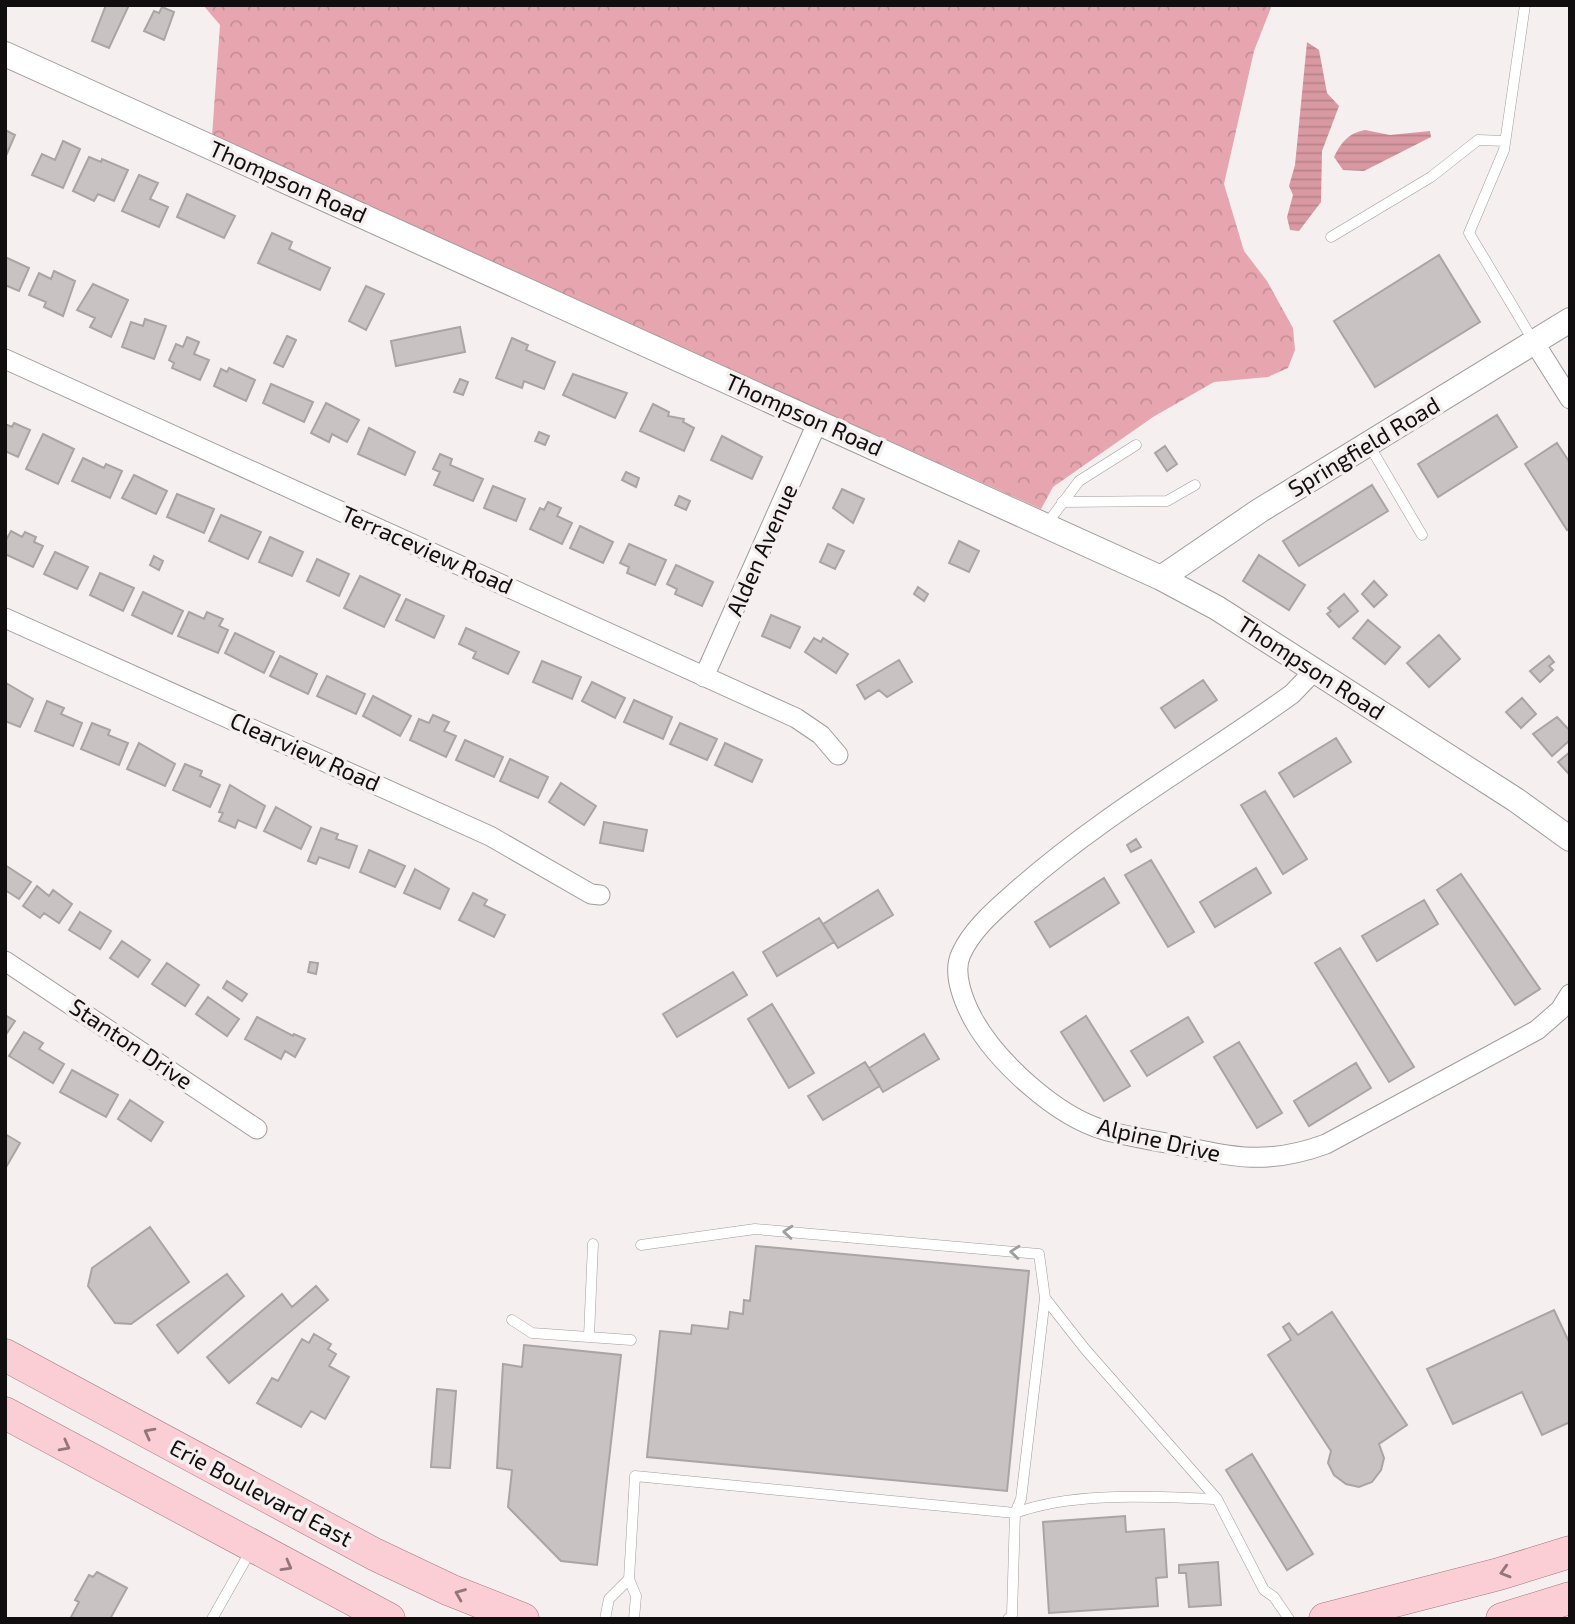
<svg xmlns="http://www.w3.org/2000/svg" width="1575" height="1624" font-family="'Exo 2',sans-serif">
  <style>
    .forest { fill: url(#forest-crowns) }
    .water { fill: url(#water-rules) }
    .building { fill: #c8c2c3; stroke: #a9a4a5; stroke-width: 2 }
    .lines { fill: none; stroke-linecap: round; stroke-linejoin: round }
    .service-casing { stroke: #a19b9c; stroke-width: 11 }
    .minor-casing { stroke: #a19b9c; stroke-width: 21 }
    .tertiary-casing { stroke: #a19b9c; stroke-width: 26 }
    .primary-casing { stroke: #a7757c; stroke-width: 33 }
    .service { stroke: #fff; stroke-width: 10 }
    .minor { stroke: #fff; stroke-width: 19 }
    .tertiary { stroke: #fff; stroke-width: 24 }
    .primary { stroke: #fbcdd4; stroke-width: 32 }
    .oneway { stroke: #9f9f9f }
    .oneway2 { stroke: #91777b }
    .labels { text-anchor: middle; stroke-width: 7; stroke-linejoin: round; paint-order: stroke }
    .street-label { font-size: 23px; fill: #100e0e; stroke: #f5eff0 }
  </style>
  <defs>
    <pattern id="forest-crowns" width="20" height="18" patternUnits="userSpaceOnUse" patternTransform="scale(1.75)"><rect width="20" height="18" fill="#e7a6af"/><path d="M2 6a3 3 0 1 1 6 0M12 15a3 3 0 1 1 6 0" fill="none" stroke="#c58e95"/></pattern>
    <pattern id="water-rules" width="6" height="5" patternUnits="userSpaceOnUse" patternTransform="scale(1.75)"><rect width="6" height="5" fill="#d999a2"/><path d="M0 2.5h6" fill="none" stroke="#b9838a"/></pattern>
  </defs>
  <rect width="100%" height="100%" fill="#f5eff0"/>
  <!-- forest -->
  <path class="forest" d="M203,5H1272L1254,51L1224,184L1244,251L1267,281L1293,328L1295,350L1288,368L1268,377L1214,382L1153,417L1053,487L1041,509L212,136L220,25Z"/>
  <!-- water -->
  <path class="water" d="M1307,42L1319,50L1327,93L1339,106L1322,151L1321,202L1299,231L1290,230L1287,217L1293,195L1289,186L1295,165Z
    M1365,130L1390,135L1430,131L1431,137L1364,171L1343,170L1334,157C1341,143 1348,133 1365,130Z"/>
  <!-- building -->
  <path class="building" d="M106,5H129L109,48L92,41Z
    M162,7L174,12L164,40L144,31L154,11L159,13Z
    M5,130L15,135L5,158Z
    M63,141L80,149L63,188L32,175L42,154L55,160Z
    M89,157L101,162L102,159L128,170L114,201L98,194L94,201L73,191Z
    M139,175L158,183L150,199L168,207L159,227L122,211Z
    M187,194L235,216L224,238L177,217Z
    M272,233L292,242L289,249L330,268L320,290L258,263Z
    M1439,255L1480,322L1375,387L1334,321Z
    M5,257L29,268L19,291L5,285Z
    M54,271L75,281L63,316L44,307L46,302L29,295L39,273L51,279Z
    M93,284L128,300L111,337L90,327L95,318L77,310Z
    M366,286L384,294L366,330L349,321Z
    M145,319L166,326L154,359L122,347L131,322L143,326Z
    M460,327L465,352L396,366L391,341Z
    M287,336L296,340L283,367L274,363Z
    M187,337L199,342L194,354L209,360L200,380L172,368L174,363L169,360L176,344L183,347Z
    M512,338L528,345L526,350L555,362L544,389L524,381L522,388L496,378Z
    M229,368L255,380L246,401L214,386L221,369L227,372Z
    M573,374L627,393L615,418L563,395Z
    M460,379L468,382L463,395L454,392Z
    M271,384L313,402L304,422L263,403Z
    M326,403L359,420L347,442L332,434L329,442L311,433Z
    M653,404L669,412L668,416L684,419L683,422L694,428L684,451L640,431Z
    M1497,415L1517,447L1438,497L1418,464Z
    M14,423L30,430L18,457L5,451V424L12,427Z
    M369,428L415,452L405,475L358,454Z
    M539,432L549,436L545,445L535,441Z
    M43,434L74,449L58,484L26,469Z
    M722,436L762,457L752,479L711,460Z
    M1557,443L1570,463V528L1567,530L1525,464Z
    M1165,446L1177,464L1167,471L1155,453Z
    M440,454L452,459L450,465L483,479L473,501L434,485L440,472L433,469Z
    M83,458L104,468L106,464L122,471L110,498L72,481Z
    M626,472L639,478L636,487L622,480Z
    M134,475L167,491L156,514L122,498Z
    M1372,485L1388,511L1299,566L1283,541Z
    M493,486L525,499L516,521L484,508Z
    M842,489L864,499L853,523L833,508Z
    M177,494L214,509L204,533L167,517Z
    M679,496L690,501L686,510L675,505Z
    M548,502L561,508L557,516L572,523L562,544L530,529L540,508L544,510Z
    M221,515L261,532L248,559L209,541Z
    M580,526L613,542L603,563L570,548Z
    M11,531L22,537L25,532L36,537L34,542L43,546L33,567L5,554V542Z
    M270,537L303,552L292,576L259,562Z
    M959,541L979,551L969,572L949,563Z
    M629,544L666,560L655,585L627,573L629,567L620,563Z
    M828,544L844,551L835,569L820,562Z
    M55,552L88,567L77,589L44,574Z
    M1259,555L1305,585L1289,610L1243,581Z
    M154,556L163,561L159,570L150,565Z
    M317,559L349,574L339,596L307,581Z
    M676,565L713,582L702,606L675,594L677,589L667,584Z
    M100,573L134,588L123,611L90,595Z
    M360,576L400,595L384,627L344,608Z
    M1374,581L1387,595L1374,607L1362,594Z
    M918,587L928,594L924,601L914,594Z
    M143,592L183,611L172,634L132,615Z
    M1344,594L1358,611L1339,627L1327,614L1331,611L1328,608Z
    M406,599L444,616L434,638L396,620Z
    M189,612L204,619L207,612L223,619L219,626L228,630L218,653L178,636Z
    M771,615L800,627L790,648L762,636Z
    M1368,620L1400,647L1385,664L1353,638Z
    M466,628L519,652L508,674L473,658L476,652L459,644Z
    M235,633L274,652L264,673L225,653Z
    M1439,635L1460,659L1429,687L1407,663Z
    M814,638L821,642L823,638L848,654L836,673L805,652Z
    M280,656L317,674L308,694L270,676Z
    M1549,656L1554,662L1549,666L1553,670L1540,682L1530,671Z
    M899,660L912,682L887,697L879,690L865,699L857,685Z
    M542,661L581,677L572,699L533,682Z
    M327,676L365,694L356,714L317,696Z
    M1203,680L1217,700L1175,728L1161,708Z
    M592,682L625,698L615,718L582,701Z
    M6,683L33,699L20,727L5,721Z
    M373,696L411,716L400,736L363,716Z
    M1522,698L1536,714L1521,728L1506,712Z
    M634,700L672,717L663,739L624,722Z
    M47,701L64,708L61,714L82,723L73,746L35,731Z
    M433,715L449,722L444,731L456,736L446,757L410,740L419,719L429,723Z
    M1557,717L1570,731V740L1552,756L1533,734Z
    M92,723L110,730L108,735L128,743L119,765L81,749Z
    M680,723L717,739L707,760L670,744Z
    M1336,738L1351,762L1294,797L1279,773Z
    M465,740L503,757L494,777L456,760Z
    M139,743L175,764L165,786L127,769Z
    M725,743L762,760L752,782L715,765Z
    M1570,752V771L1568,773L1558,762Z
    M510,759L548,777L538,798L500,781Z
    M185,764L202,771L200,776L220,785L210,807L173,790Z
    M561,783L596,806L584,825L549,802Z
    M230,785L265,806L256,828L238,820L235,828L219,821L223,813L219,812Z
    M1265,791L1307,859L1283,874L1241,805Z
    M276,807L311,827L301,849L264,831Z
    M604,822L647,830L643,851L600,843Z
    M321,828L338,834L336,839L357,846L349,868L319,857L316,864L308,861Z
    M1136,839L1141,847L1131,852L1127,845Z
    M369,850L405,866L395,887L360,872Z
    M1151,860L1194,932L1168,947L1125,875Z
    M5,865L31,882L19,899L5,890Z
    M1256,868L1271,893L1215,927L1200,902Z
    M415,869L449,889L440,909L404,893Z
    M1461,874L1540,989L1515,1005L1437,890Z
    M1104,878L1119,903L1050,947L1035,922Z
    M37,886L49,896L53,890L72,904L59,923L44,913L40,918L23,906Z
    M878,890L893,915L838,948L823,924Z
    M473,893L487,900L484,905L505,915L494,937L459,920Z
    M1424,900L1438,924L1377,961L1362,936Z
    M80,912L111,931L100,949L69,930Z
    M819,918L834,942L777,976L763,952Z
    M122,941L150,960L138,977L110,958Z
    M1340,948L1414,1067L1389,1082L1315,963Z
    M310,962L318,963L316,974L308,972Z
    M167,963L199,985L185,1006L152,984Z
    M733,972L747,995L677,1037L663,1014Z
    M227,981L247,994L242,1001L223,988Z
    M208,997L239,1019L227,1036L196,1014Z
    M772,1004L814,1073L789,1088L748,1019Z
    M5,1015L15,1021L5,1036Z
    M1086,1016L1130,1086L1104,1101L1061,1032Z
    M257,1017L293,1036L294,1034L305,1039L295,1057L285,1051L281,1059L245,1039Z
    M1188,1017L1203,1042L1147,1076L1131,1051Z
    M24,1032L43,1043L39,1049L64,1064L53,1083L9,1056Z
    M924,1034L939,1059L883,1092L869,1068Z
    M1239,1042L1282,1113L1257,1128L1214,1057Z
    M865,1062L880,1086L823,1120L808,1096Z
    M1356,1063L1371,1088L1309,1126L1294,1101Z
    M72,1070L118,1095L106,1117L60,1092Z
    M130,1100L163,1122L151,1141L118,1119Z
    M5,1134L20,1143L5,1169Z
    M150,1227L189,1282L131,1324L115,1323L88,1286L92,1268Z
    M756,1246L1029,1271L1007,1491L647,1457L660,1331L691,1334L692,1325L728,1329L730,1312L743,1314L744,1300L750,1301Z
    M227,1274L244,1296L178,1353L157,1325Z
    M316,1286L328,1300L229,1383L207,1357L282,1294L292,1307Z
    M1554,1310L1570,1344V1422L1542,1435L1522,1392L1453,1424L1427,1369Z
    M1332,1312L1407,1425L1379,1444L1384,1458L1381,1470L1372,1482L1359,1487L1346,1484L1334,1475L1328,1463L1331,1451L1268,1355L1291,1340L1283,1327L1289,1323L1298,1335Z
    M314,1334L331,1344L328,1349L336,1354L329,1366L349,1377L325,1419L311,1411L301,1427L257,1403L272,1378L278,1381L302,1339L309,1343Z
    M524,1345L621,1355L597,1565L561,1561L508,1507L512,1470L497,1468L503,1364L522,1367Z
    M437,1389L456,1391L450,1468L431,1467Z
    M1252,1454L1313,1554L1287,1570L1226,1470Z
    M1125,1516L1126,1532L1164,1529L1167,1577L1156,1578L1158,1606L1049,1613L1043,1522Z
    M1218,1562L1221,1605L1189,1607L1186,1573H1179V1565Z
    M97,1572L127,1588L110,1619H70L79,1602L75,1600L89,1575L93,1577Z"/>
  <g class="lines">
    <!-- service casing -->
    <g class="service-casing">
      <path id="service" d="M1525,5L1504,150L1469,233L1534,342
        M1331,237L1431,177L1478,140L1505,141
        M1369,445L1422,535
        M1062,502L1167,501L1195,485
        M1046,525L1079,481L1136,445
        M641,1245L755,1229L1039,1254L1045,1298
        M512,1320L532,1333L631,1340
        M589,1336L593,1244
        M1015,1513L1021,1499L1045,1298L1085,1349L1217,1499L1264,1590L1274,1597L1289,1619
        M1015,1513C1075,1491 1154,1497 1217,1499
        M212,1619L251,1550
        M605,1619L609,1599L629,1579
        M634,1619L636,1596L629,1579L635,1476L1015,1513L1012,1615L1008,1619"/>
    </g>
    <!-- minor casing -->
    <g class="minor-casing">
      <path id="minor" d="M1534,342L1570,399
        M5,359L796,718L821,735L838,755
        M5,618L490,836L591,894L600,895
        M1315,670L1292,694C1202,759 1104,814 1021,887C1000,906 973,927 961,954C952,973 964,1002 973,1019C997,1062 1056,1116 1104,1130C1128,1137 1153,1140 1177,1145C1235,1158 1269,1165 1326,1144L1537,1030L1560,1010L1570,994
        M704,677L818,421
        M5,961L257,1129"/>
    </g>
    <!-- tertiary casing -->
    <g class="tertiary-casing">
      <path id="tertiary" d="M5,54L1161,578L1217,608L1516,800L1570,839
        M1161,578L1259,511L1570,320"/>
    </g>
    <!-- primary casing -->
    <g class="primary-casing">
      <path id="primary" d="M5,1355L374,1554L450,1590L523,1619
        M5,1413L389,1619
        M1325,1619L1499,1574L1570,1552
        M1502,1619L1570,1598"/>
    </g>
    <!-- service -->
    <use href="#service" class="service"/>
    <!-- minor -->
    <use href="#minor" class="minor"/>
    <!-- tertiary -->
    <use href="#tertiary" class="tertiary"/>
    <!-- primary -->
    <use href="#primary" class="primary"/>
  </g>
  <!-- one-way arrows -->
  <defs><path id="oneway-chevron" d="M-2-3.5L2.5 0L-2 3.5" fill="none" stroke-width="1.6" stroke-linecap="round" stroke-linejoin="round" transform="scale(1.75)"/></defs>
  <g class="oneway">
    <use href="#oneway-chevron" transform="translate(788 1232) rotate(-175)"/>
    <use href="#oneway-chevron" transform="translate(1015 1252) rotate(-175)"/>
  </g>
  <g class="oneway2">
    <use href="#oneway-chevron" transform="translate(149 1433) rotate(-152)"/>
    <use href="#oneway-chevron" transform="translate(65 1446) rotate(28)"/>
    <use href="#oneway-chevron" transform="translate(287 1566) rotate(29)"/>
    <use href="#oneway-chevron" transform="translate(1505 1572) rotate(164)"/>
    <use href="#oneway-chevron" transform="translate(460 1594) rotate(-158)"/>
  </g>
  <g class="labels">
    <!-- street labels -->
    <g class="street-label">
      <text transform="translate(288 182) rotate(24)" y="8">Thompson Road</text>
      <text transform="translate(804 415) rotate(24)" y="8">Thompson Road</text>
      <text transform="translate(1364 447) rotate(-31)" y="8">Springfield Road</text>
      <text transform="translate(427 550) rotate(24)" y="8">Terraceview Road</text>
      <text transform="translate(762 550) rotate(-66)" y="8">Alden Avenue</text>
      <text transform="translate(1311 668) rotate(33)" y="8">Thompson Road</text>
      <text transform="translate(305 752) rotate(24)" y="8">Clearview Road</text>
      <text transform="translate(131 1044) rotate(34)" y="8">Stanton Drive</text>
      <text transform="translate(1159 1140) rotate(13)" y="8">Alpine Drive</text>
      <text transform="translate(261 1493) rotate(28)" y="8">Erie Boulevard East</text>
    </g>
  </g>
  <!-- border -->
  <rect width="1575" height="1624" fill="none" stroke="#100e0e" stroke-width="14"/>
</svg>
